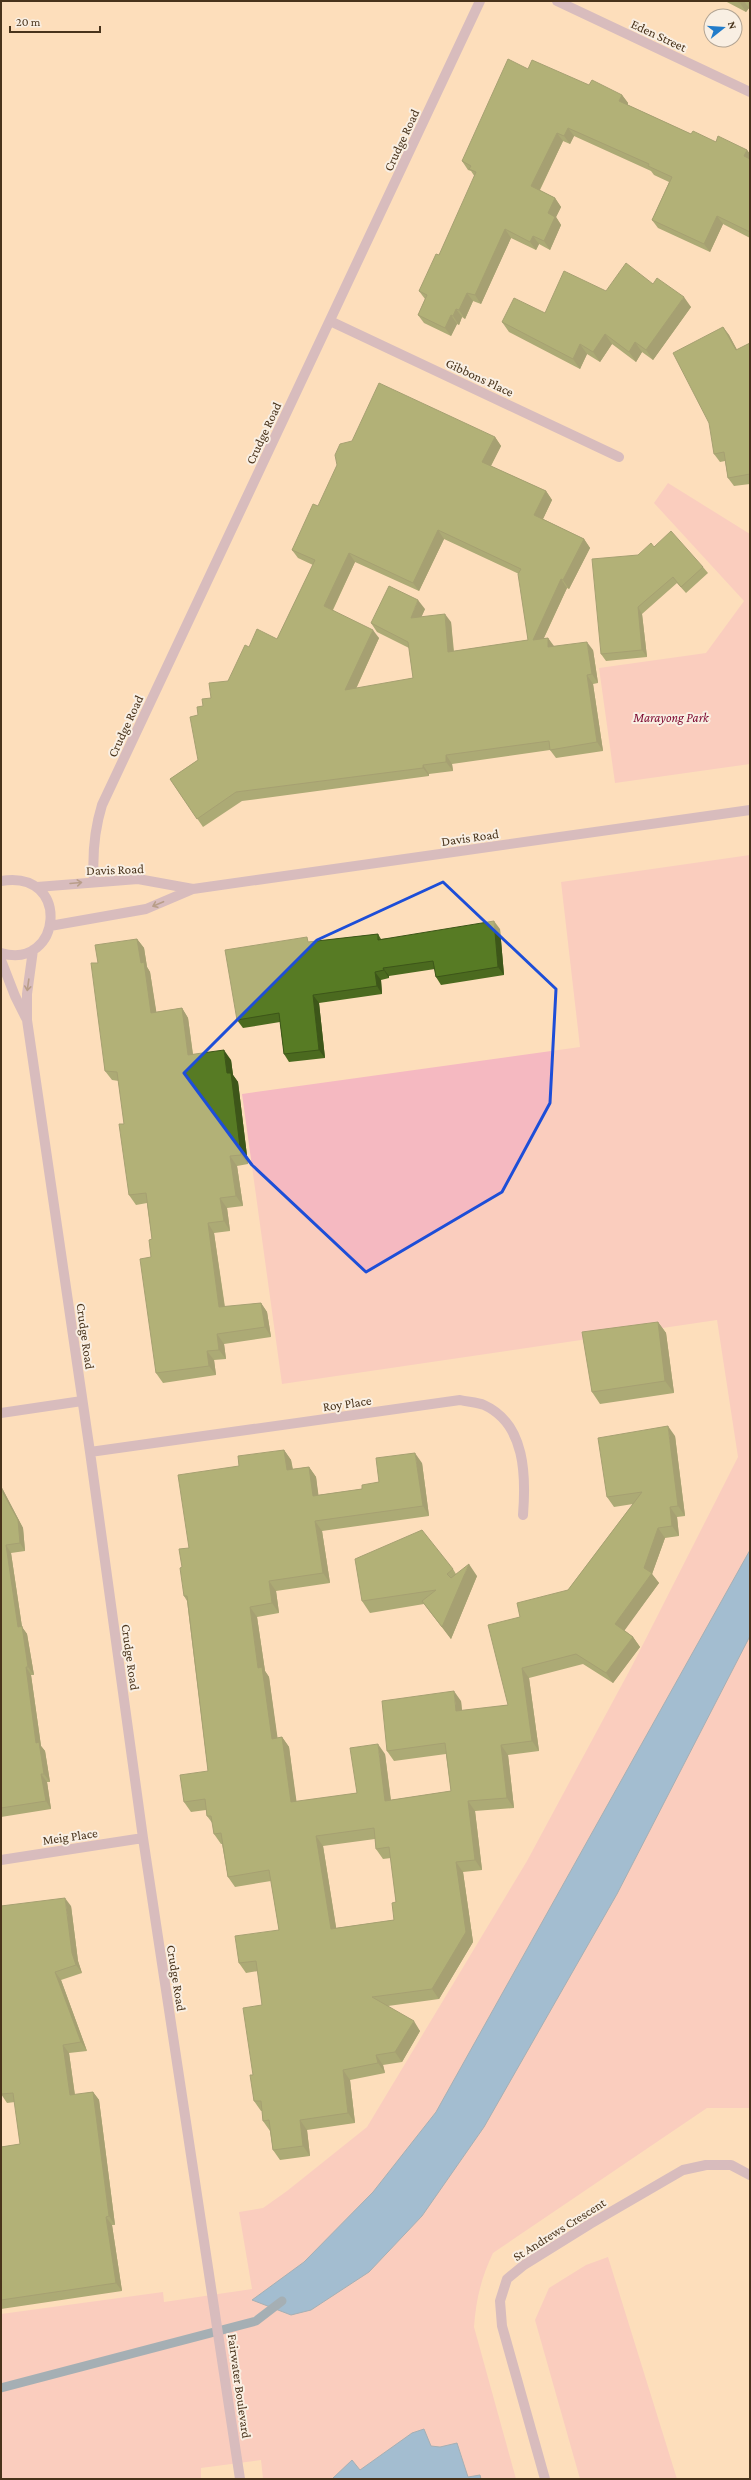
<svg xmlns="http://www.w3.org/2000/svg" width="751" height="2480" font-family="'Crimson Pro',serif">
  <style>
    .green { fill: #f5b9c1 }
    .water { fill: #3694e8; stroke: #3b77aa }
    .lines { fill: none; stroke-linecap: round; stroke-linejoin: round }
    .stream { stroke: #3b77aa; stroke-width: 9 }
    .minor { stroke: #ab93bf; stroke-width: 10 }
    .wall { fill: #4b6a1f; fill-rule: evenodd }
    .shaded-wall { fill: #3d5619 }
    .building { fill: #577b24; stroke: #3d5619; fill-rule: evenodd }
    .oneway { stroke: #66504c }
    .marked { fill: none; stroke: #1d4ed8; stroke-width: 3; stroke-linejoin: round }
    .labels { text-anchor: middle; stroke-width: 4; stroke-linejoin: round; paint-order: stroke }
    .street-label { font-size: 13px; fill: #48331b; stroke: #f9efe3 }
    .park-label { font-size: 13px; font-style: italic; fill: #800e34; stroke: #f9efe3 }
  </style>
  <rect width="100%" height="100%" fill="#fddebb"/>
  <!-- green -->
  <path class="green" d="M668,483L750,534V764L615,783L599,668L706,653L744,601L654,503Z
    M750,855V2108H707L493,2253C481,2278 476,2300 474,2327L516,2479H263L261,2460L201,2468V2479H1V2314L163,2292L164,2302L252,2289L239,2212L263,2208L287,2191L367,2127L527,1861L633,1664L738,1457L717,1320L282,1384L242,1094L580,1047L561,882Z
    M608,2257L677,2479H580L535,2320L549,2288L586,2265Z"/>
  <!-- water -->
  <path class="water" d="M750,1550V1636L617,1894L484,2127L422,2216L369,2272L311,2310L291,2315L252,2300L304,2262L373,2192L436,2112Z
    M424,2429L431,2446L440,2447L457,2443L468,2477L480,2475L481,2479H332L352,2460L360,2470L412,2433Z"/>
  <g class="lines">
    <!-- stream -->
    <path class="stream" d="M1,2388L256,2321L282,2301"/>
    <!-- minor -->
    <path class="minor" d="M557,1L750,92
      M330,321L619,457
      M1,881C72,869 62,971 1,953
      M94,882C92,854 94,831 102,805L480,1
      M37,887L138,879L193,889
      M50,926L146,909L193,889L750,810
      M33,950L27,994V1020L90,1452L143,1838L240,2479
      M1,960L15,996L26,1018
      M1,1413L82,1401
      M90,1452L460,1400C468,1402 477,1402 484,1405C526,1424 526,1477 523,1515
      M1,1860L143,1838
      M545,2479L502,2326L500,2301L507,2279L524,2265L590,2224L683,2170L706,2165H731L750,2175"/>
  </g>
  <!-- wall -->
  <path class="wall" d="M725,1H750V9L749,8L746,12Z
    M528,69L622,95L628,103V105L691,134L716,142L747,150L750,154V238L723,224L710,252L658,228L652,220L669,182L654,175L651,171L574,136L570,144L563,141L540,190L555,198L561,207L556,217L561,225L550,250L539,244L536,250L511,238L481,304L473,301L465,319L462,317L459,325L457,324L451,336L424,323L418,315L425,299L419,291L439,255L475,177L471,171L468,170L462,161Z
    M653,284L691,307L653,360L642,352L636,362L612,344L600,362L587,354L580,369L509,332L502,322L545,313L606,291Z
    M723,327L729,335L737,350L750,343V484L734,486L728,478L725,461L720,462L714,454Z
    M495,437L501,446L491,466L546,491L552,500L543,519L584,539L590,548L569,589L567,588L544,638H548L553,646L593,650L598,683L593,684L603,751L556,758L550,750L452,764L453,771L429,774V776L242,801L203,827L170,779L198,760V715L203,706L228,681L249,647L277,639L313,565L298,558L292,550L318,506ZM444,539L519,574L528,640L454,651L451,622L421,617L425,609L371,623L377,632L409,648L413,678L356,689L379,638L333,610L355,562L419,591Z
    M638,555L703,567L708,573L686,593L677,583L642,614L647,657L606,661L601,654Z
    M500,929L504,975L441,985L436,977L435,969L389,976V978L381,980L382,994L319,1003L325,1058L289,1062L284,1054L280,1022L243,1028L237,1020L310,942L378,934L381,939Z
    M137,939L144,948L147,967L150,972L156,1012L182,1008L188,1018L193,1054L231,1060L233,1075L238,1082L248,1164L237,1166L243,1206L227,1208L230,1231L214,1233L225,1307L261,1303L267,1312L271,1337L224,1344L226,1359L214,1360L216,1375L163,1383L156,1373L151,1257L152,1239L147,1203L136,1205L129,1195L124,1124L119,1081L112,1080L105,1071L98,963Z
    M658,1322L666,1333L674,1393L600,1404L592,1392Z
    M675,1436L685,1516L677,1517L679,1536L665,1538L652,1574L659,1583L624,1630L633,1637L640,1647L613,1683L583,1664L529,1678L539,1751L508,1755L514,1808L475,1811L482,1870L463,1872L473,1942L439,1999L388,2006L420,2031L402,2062L383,2065L385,2073L350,2080L355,2123L307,2130L310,2156L280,2160L273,2150L270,2131L263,2121L262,2111H261L254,2101L253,2075L262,2005L258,1971L246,1973L239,1963L279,1930L271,1881L235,1887L228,1877L222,1844H221L214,1834L213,1824L207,1816L206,1810L191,1812L184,1802L208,1771L187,1601L184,1596L182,1567L189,1548L239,1466L284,1450L291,1460L293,1469L309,1467L316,1477L318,1495L362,1489L379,1482L422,1463L429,1516L322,1531L330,1583L276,1591L279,1613L257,1617L265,1671L269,1677L277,1738L282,1737L289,1747L296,1802L357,1793L385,1754L391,1800L451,1791L446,1754L394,1761L387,1751L461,1701L462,1711L508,1705L520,1617L568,1590L633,1504L614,1507L607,1497ZM375,1839L376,1849L383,1859L391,1858L396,1902L394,1920L336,1928L323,1846Z
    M1,1486L23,1528L25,1551L11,1553L22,1627L27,1634L34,1675H31L41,1746L45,1751L50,1782H47L51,1809L1,1817Z
    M453,1569L456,1574L477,1576L451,1639L424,1604L370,1613L362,1601Z
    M71,1906L78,1961L82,1973L61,1980L87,2051L69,2053L75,2095L93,2092L99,2100L115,2225H112L122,2291L1,2309V2147L20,2144L15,2102L7,2103L1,2094Z"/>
  <!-- shaded-wall -->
  <path class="shaded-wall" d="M741,1H744L749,8L746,12L740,3Z
    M622,95L628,103L626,110L619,101Z
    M568,128L574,136L570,144L564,136Z
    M557,133L563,141L537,195L531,186Z
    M747,150L750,154V164L744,156Z
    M555,198L561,207L556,217L561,225L550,250L544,241L548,213Z
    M717,216L723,224L710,252L704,244Z
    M505,229L511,238L481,304L475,295Z
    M533,236L539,244L536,250L530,242Z
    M467,293L473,301L465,319L459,310Z
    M684,297L691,307L653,360L646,350Z
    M456,309L462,317L459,325L453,316Z
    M451,315L457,324L451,336L445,328Z
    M723,327L729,335L742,359L736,350Z
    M605,334L612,344L600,362L593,352Z
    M635,342L642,352L636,362L629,352Z
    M580,344L587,354L580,369L573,359Z
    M495,437L501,446L488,471L482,462Z
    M546,491L552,500L541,523L534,515Z
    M438,530L444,539L419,591L413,583Z
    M584,539L590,548L569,589L563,580Z
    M349,553L355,562L330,615L324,606Z
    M561,579L567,588L539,648L533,640Z
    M418,600L425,609L417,627L411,618Z
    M638,607L642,614L647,657L642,650Z
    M445,614L451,622L454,660L448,652Z
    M373,630L379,638L351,699L345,690Z
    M548,638L554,646L548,647Z
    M587,642L593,650L598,683L592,674Z
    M587,675L593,684L603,751L597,742Z
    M446,755L452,764L453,771L446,762Z
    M423,765L429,774V776L423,768Z
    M494,921L500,929L504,975L498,967Z
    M137,939L144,948L147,967L150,972L158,1022L151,1013L141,963Z
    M383,968L389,976V978L384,970Z
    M375,972L381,980L382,994L377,986Z
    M313,995L319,1003L325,1058L319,1050Z
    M182,1008L188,1018L194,1064L188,1055Z
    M224,1050L231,1060L233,1075L238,1082L248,1164L241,1155L227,1073Z
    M230,1156L237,1166L243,1206L236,1196Z
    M220,1198L227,1208L230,1231L224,1221Z
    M208,1223L214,1233L226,1317L219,1307Z
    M261,1303L267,1312L271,1337L265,1327Z
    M658,1322L666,1333L674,1393L665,1381Z
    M217,1334L224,1344L226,1359L219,1350Z
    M207,1351L214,1360L216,1375L209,1366Z
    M668,1426L675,1436L685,1516L678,1506Z
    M284,1450L291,1460L294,1480L287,1470Z
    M415,1453L422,1463L429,1516L423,1506Z
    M309,1467L316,1477L320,1506L313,1496Z
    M1,1486L23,1528L25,1551L20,1543L1,1489Z
    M670,1507L677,1517L679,1536L672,1526Z
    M315,1521L322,1531L330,1583L323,1573Z
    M658,1528L665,1538L652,1574L659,1583L622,1634L615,1624L644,1568Z
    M6,1545L11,1553L22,1627L27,1634L34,1675L28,1667L18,1627Z
    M469,1564L477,1576L451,1639L442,1627Z
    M269,1581L276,1591L279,1613L272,1603Z
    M250,1607L257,1617L265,1671L269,1677L279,1748L272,1739L258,1668Z
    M633,1637L640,1647L613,1683L606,1673Z
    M26,1667L31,1675L41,1746L45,1751L50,1782L44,1774L36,1743Z
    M522,1668L529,1678L539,1751L532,1741Z
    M454,1691L461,1701L463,1721L456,1711Z
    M282,1737L289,1747L298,1812L291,1802Z
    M378,1744L385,1754L392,1811L385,1801Z
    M501,1745L508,1755L514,1808L507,1798Z
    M41,1774L47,1782L51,1809L46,1801Z
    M468,1801L475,1811L482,1870L475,1860Z
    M316,1836L323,1846L338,1939L331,1929Z
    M456,1862L463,1872L473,1942L439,1999L432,1989Z
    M65,1898L71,1906L78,1961L82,1973L76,1965L72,1953Z
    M55,1972L61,1980L87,2051L81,2042Z
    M414,2021L420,2031L402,2062L395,2052Z
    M63,2045L69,2053L76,2104L70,2095Z
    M376,2055L383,2065L385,2073L378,2063Z
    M343,2070L350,2080L355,2123L348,2113Z
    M93,2092L99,2100L115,2225L109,2216Z
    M300,2120L307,2130L310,2156L303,2146Z
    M106,2217L112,2225L122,2291L116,2283Z"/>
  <!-- building -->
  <path class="building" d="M736,1H741L740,3Z
    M508,59L528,69L532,60L589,85L592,80L622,95L619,101L691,134L693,131L716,142L718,136L747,150L744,156L750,159V232L717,216L704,244L652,220L672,177L648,166L649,164L568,128L564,136L557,133L531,186L555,198L548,213L555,217L544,241L533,236L530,242L505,229L475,295L467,293L459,310L456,309L453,316L451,315L445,328L418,315L427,295L419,291L436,254L439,255L476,172L469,169L471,166L462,161Z
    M626,263L653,284L657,278L684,297L646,350L635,342L629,352L605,334L593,352L580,344L573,359L502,322L514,298L545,313L564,271L606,291Z
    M723,327L736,350L750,343V474L728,478L724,452L714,454L709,423L673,353Z
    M379,383L495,437L482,462L546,491L534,515L584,539L563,580L561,579L533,640L548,638V647L587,642L592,674L587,675L597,742L550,750L549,741L446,755V762L423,765V768L236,792L197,819L170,779L198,760L190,717L198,715L197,707L203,706L202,699L211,698L209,683L228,681L245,645L249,647L257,629L277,639L315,560L292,550L313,504L318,506L337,465L335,455L340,444L352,441ZM438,530L521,569L518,574L528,640L448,652L445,614L411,618L418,600L389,586L371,623L408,642L413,678L345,690L373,630L324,606L349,553L413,583Z
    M671,531L703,567L681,587L673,577L638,607L642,650L601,654L592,559L638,555L651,543L654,547Z
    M494,921L498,967L436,977L433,961L383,968L384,970L375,972L377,986L313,995L319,1050L284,1054L279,1013L237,1020L225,950L307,937L308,942L378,934V940Z
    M137,939L141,963L144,962L151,1013L182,1008L188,1055L224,1050L227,1073H231L241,1155L230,1156L236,1196L220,1198L224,1221L208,1223L219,1307L261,1303L265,1327L217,1334L219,1350L207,1351L209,1366L156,1373L140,1259L151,1257L149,1240L152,1239L146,1193L129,1195L119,1124H124L117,1072L105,1071L91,963H98L95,945Z
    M658,1322L665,1381L592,1392L582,1332Z
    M668,1426L678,1506L670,1507L672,1526L658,1528L644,1568L652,1573L615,1624L633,1637L606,1673L576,1654L522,1668L532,1741L501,1745L507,1798L468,1801L475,1860L456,1862L466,1932L432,1989L372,1997L414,2021L395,2052L376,2055L378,2063L343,2070L348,2113L300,2120L303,2146L273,2150L269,2120L263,2121L261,2101H254L250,2075H253L243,2008L262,2005L256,1961L239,1963L235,1936L279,1930L269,1870L228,1877L221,1833L214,1834L211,1816H207L205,1799L184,1802L180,1775L208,1771L187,1596H184L180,1568L182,1567L179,1549L189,1548L178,1475L239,1466L238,1456L284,1450L287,1470L309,1467L313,1496L362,1489V1485L379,1482L376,1458L415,1453L423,1506L315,1521L323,1573L269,1581L272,1603L250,1607L258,1668L262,1667L272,1739L282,1737L291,1802L357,1793L350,1748L378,1744L385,1801L451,1791L445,1743L387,1751L382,1701L454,1691L456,1711L508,1705L488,1625L520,1617L517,1603L568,1590L642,1492L607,1497L598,1438ZM374,1828L376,1849L389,1847L396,1902L392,1903L394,1920L331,1929L316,1836Z
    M1,1489L18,1520L20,1543L6,1545L18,1627L22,1626L28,1667H26L36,1743L39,1742L44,1774H41L46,1801L1,1808Z
    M422,1530L453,1569L447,1574L451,1578L469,1564L442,1627L422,1601L436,1590L362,1601L355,1559Z
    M65,1898L72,1953L76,1965L55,1972L81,2042L63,2045L70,2095L93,2092L109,2216L106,2217L116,2283L1,2300V2147L20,2144L13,2093L1,2094V1906Z"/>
  <!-- one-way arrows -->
  <defs><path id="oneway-shaft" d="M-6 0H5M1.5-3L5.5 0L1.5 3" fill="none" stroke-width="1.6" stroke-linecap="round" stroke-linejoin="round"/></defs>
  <g class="oneway">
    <use href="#oneway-shaft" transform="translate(76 883) rotate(-5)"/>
    <use href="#oneway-shaft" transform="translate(158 904) rotate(157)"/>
    <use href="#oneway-shaft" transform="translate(28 985) rotate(98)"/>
  </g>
  <!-- marked area -->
  <path d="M0 0H751V2480H0ZM443,882L556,989L550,1103L502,1192L366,1272L252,1165L184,1073L317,940Z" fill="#fddebb" fill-opacity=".55" fill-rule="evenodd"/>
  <path class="marked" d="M443,882L556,989L550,1103L502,1192L366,1272L252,1165L184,1073L317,940Z"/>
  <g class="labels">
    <!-- street labels -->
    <g class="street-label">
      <text transform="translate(659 35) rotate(25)" y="5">Eden Street</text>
      <text transform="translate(401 140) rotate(-65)" y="5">Crudge Road</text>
      <text transform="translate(480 377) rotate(25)" y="5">Gibbons Place</text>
      <text transform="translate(263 433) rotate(-65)" y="5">Crudge Road</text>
      <text transform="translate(125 726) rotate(-65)" y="5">Crudge Road</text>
      <text transform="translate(470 837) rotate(-8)" y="5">Davis Road</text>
      <text transform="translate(115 869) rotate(-2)" y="5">Davis Road</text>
      <text transform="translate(86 1336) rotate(82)" y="5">Crudge Road</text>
      <text transform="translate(347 1403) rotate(-8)" y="5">Roy Place</text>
      <text transform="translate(131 1657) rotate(82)" y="5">Crudge Road</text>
      <text transform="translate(70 1836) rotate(-8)" y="5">Meig Place</text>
      <text transform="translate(177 1978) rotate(81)" y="5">Crudge Road</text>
      <text transform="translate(559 2229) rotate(-32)" y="5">St Andrews Crescent</text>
      <text transform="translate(240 2386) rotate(82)" y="5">Fairwater Boulevard</text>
    </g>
    <!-- park labels -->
    <g class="park-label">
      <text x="671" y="722">Marayong Park</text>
    </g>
  </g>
  <!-- border -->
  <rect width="751" height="2480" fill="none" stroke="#48331b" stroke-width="4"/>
  <!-- north arrow -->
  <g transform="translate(723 28) rotate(73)"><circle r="19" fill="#f9efe3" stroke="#b2a493"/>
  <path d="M0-3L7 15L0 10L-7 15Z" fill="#227cca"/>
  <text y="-6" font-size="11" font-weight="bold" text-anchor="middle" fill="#48331b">N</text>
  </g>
  <!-- scale -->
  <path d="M10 26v6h90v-6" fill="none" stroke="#48331b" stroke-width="2"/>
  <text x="16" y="26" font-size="12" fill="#48331b" stroke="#f9efe3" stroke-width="3" paint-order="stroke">20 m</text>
</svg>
